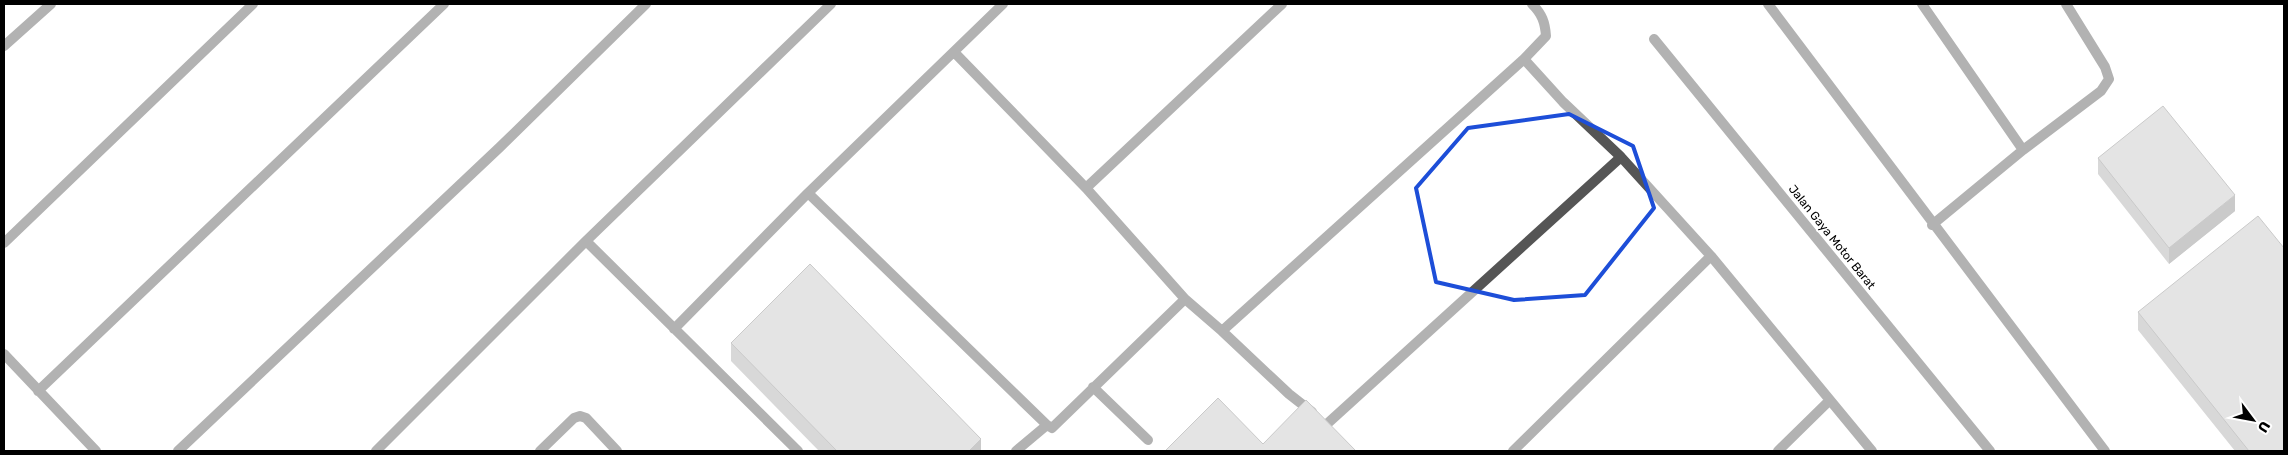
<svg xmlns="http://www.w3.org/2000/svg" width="2288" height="455" font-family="Rubik,sans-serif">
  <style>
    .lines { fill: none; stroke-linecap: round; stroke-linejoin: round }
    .service { stroke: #555; stroke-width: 10 }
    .wall { fill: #a9a9a9 }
    .shaded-wall { fill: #898989 }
    .building { fill: #c4c4c4; stroke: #898989 }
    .marked { fill: none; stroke: #1d4ed8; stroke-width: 4; stroke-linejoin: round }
    .labels { text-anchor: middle; stroke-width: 4; stroke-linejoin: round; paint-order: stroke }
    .street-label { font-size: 12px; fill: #000; stroke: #fff }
  </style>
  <rect width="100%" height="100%" fill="#fff"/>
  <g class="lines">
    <!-- service -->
    <path class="service" d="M1768,4L2105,451
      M1922,4L2023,150
      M1654,39L1990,451
      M4,46L51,4
      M954,52L1086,188L1185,299L1222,331L1524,59L1546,36C1545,22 1542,14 1532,4
      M1524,59L1563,102L1621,157L1711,256L1872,451
      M1086,188L1282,4
      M808,193L1047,425L1052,428L1185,299
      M1932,225L2023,150L2101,91L2109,79L2105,67L2066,4
      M586,241L798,451
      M4,243L253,4
      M674,329L808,193L1003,4
      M1222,331L1289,394L1312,412
      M4,354L96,451
      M1093,387L1148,440
      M38,391L444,4
      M1328,423L1621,157
      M178,451L500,147L646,4
      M376,451L586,241L831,4
      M540,451L574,418L580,416L586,418L617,451
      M1016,451L1047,425
      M1513,451L1711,256
      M1778,451L1830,400"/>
  </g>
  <!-- wall -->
  <path class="wall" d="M2098,158L2235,211L2169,264L2098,174Z
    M2138,312L2284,451H2235L2138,330Z
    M731,343L981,451H819L731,361Z"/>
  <!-- shaded-wall -->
  <path class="shaded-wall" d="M2235,195V211L2169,264V248Z
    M981,439V451H969Z"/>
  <!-- building -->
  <path class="building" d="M2163,106L2235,195L2169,248L2098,158Z
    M2258,216L2284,248V451H2249L2138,312Z
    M810,264L981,439L969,451H837L731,343Z
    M1218,398L1263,444L1306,400L1356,451H1165Z"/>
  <!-- marked area -->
  <path d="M0 0H2288V455H0ZM1569,114L1633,146L1654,208L1585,295L1514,300L1436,282L1416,188L1468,128Z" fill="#fff" fill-opacity=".55" fill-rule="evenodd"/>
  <path class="marked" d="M1569,114L1633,146L1654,208L1585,295L1514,300L1436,282L1416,188L1468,128Z"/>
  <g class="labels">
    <!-- street labels -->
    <g class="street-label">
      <text transform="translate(1832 237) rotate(51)" y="4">Jalan Gaya Motor Barat</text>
    </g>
  </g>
  <!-- border -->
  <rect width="2288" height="455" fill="none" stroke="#000000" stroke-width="10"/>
  <!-- north arrow -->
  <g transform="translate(2253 420) rotate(122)" stroke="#ffffff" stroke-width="4" paint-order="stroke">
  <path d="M0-4L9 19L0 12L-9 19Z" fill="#000000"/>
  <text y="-8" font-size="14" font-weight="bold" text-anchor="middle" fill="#000000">U</text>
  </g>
</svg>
